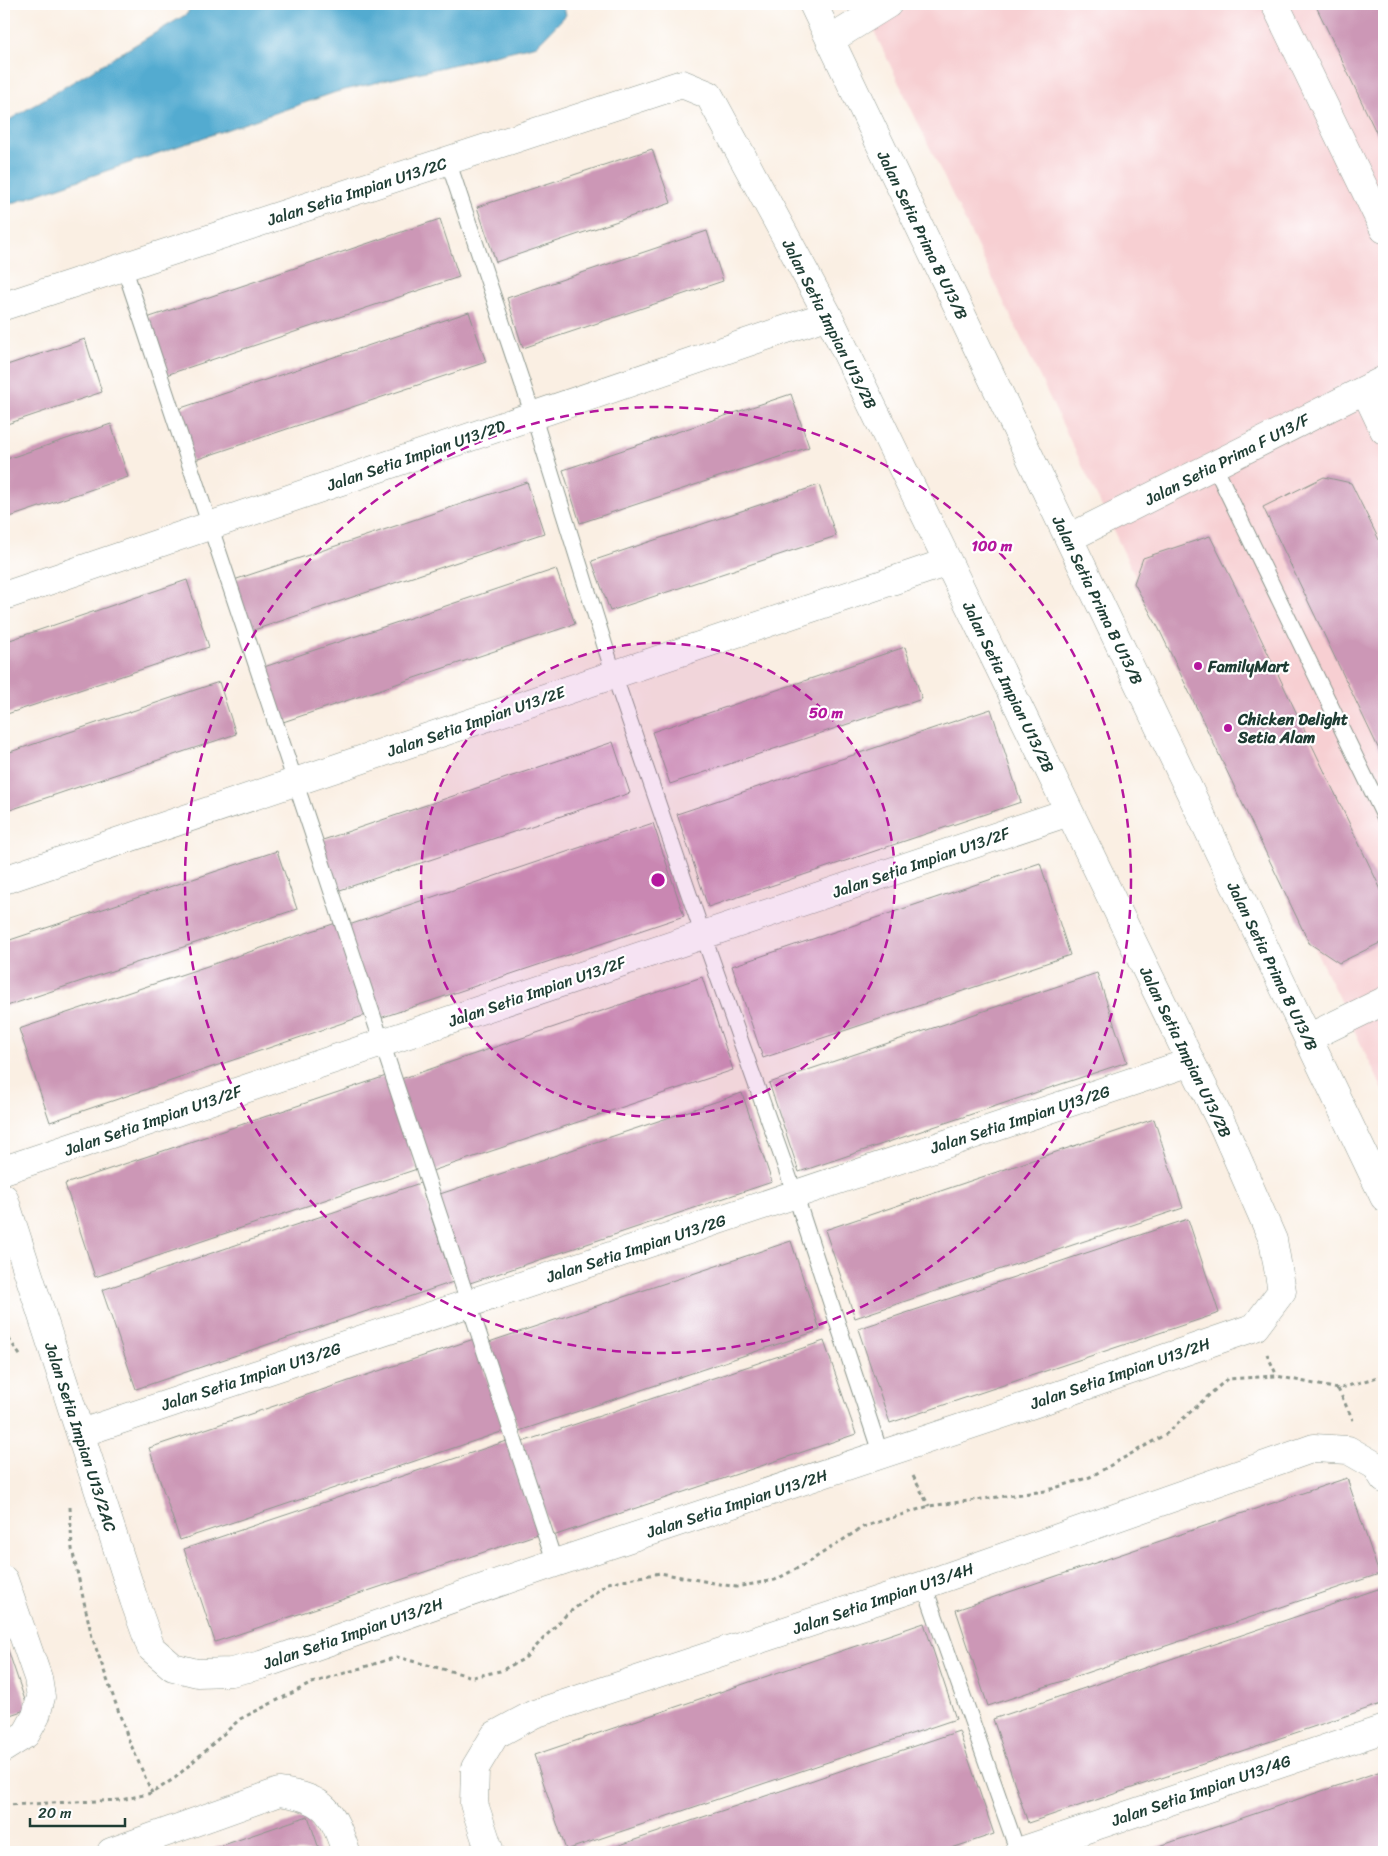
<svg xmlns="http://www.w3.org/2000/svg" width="1388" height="1856" font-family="Sriracha,sans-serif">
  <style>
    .built { fill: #f7cfd2 }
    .water { fill: #53abd0; stroke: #397482 }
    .building { fill: #cc97b6 }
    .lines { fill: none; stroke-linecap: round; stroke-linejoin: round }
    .service-casing { stroke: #8c968c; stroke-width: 17 }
    .minor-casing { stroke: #8c968c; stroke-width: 29 }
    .path { stroke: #8c968c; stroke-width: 3; stroke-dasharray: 4 4; stroke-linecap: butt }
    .service { stroke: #fff; stroke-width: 15 }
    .minor { stroke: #fff; stroke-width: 28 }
    .ring { fill: none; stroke: #b5179e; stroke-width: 2.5; stroke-dasharray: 9 6 }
    .poi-dot { fill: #b5179e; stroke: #fff; stroke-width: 2 }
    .labels { text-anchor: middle; stroke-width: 4.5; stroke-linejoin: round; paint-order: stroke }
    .street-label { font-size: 16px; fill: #1f3d34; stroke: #fff }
    .poi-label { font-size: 16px; font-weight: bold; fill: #1f3d34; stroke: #fff; text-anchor: start }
    .centre { fill: #b5179e; stroke: #fff; stroke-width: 2.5 }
    .ring-label { font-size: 15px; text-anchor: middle; font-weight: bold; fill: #b5179e; stroke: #fff; stroke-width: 4.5; stroke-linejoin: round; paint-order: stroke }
  </style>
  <rect width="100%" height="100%" fill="#fff"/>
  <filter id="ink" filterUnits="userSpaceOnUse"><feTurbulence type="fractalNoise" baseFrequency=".02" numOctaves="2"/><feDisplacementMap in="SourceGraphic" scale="10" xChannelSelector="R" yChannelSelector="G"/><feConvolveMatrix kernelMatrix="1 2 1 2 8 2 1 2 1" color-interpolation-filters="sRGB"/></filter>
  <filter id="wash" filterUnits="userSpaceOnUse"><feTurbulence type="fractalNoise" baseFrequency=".0096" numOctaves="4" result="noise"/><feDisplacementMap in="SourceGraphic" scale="20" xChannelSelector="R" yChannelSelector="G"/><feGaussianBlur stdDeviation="1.12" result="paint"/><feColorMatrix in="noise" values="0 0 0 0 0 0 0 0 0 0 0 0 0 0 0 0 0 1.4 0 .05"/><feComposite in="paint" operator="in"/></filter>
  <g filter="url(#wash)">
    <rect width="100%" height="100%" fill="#faefe3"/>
    <!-- built -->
    <path class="built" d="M861,4H1384V1092L1160,628Z"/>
    <!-- water -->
    <path class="water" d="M192,4H563L566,15L537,45L336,92L4,206V123L187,14Z"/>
    <g id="blocks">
      <!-- building -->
      <path class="building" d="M1315,4H1384V149L1337,50Z
        M652,149L671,203L496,262L477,207Z
        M440,219L459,277L163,376L144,319Z
        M707,231L723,281L523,348L507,298Z
        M469,312L486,362L192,461L175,410Z
        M85,339L102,392L4,425V366Z
        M791,394L809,447L580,523L563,470Z
        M111,424L128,477L4,519V460Z
        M1324,477L1351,483L1384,550V760L1263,507Z
        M527,482L544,533L248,632L231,581Z
        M819,485L836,536L610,611L592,561Z
        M1210,536L1253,622L1384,896V941L1339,963L1309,943L1159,629L1134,583L1143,558Z
        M556,569L575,624L280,723L261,668Z
        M187,580L209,647L4,715V642Z
        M905,647L922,699L670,784L652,732Z
        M219,682L236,734L4,812V754Z
        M991,709L1021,802L708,907L677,814Z
        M613,742L630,793L334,892L317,842Z
        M653,823L684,916L377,1019L346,926Z
        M277,851L297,909L4,1007V942Z
        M1040,863L1070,955L763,1058L732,966Z
        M336,923L366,1015L50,1122L19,1029Z
        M1097,973L1127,1062L799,1172L769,1083Z
        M702,977L733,1070L429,1172L398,1080Z
        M386,1076L417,1169L95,1277L65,1184Z
        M742,1093L772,1182L464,1285L434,1196Z
        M1154,1119L1183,1208L855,1318L825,1230Z
        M420,1183L453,1282L136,1389L102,1290Z
        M1188,1219L1219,1313L890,1423L858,1329Z
        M791,1241L820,1330L519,1431L489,1342Z
        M474,1339L504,1431L180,1540L149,1448Z
        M824,1341L856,1434L553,1536L522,1442Z
        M507,1441L538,1534L215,1642L184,1549Z
        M1347,1478L1379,1574L988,1706L956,1610Z
        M1384,1587V1703L1028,1823L993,1719Z
        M924,1623L956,1719L566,1850L534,1755Z
        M4,1638L28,1709L4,1717Z
        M959,1731L994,1834L940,1852H599Z
        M1384,1770V1852H1142Z
        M308,1816L320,1852H203Z"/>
    </g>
  </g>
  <g filter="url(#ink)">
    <use href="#blocks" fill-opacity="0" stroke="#8c968c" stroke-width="1"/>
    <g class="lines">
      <!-- service casing -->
      <g class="service-casing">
        <path id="service" d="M448,161L533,415L614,675L703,935L795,1194L881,1455
          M124,267L555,1563
          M1214,465L1384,816
          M924,1585L1018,1852"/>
      </g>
      <!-- minor casing -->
      <g class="minor-casing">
        <path id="minor" d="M813,4L1384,1197
          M1275,4L1384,229
          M830,40L888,4
          M4,306L682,84L709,95L828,315L1191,1062L1224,1128L1273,1240L1282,1291L1255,1327L1033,1404L555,1563L261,1665L231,1672L197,1673L173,1667L151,1648L134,1600L4,1198
          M1365,390L1384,430
          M1069,538L1384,380
          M4,596L828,315
          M4,880L948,562
          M1308,1038L1384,1001
          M4,1170L1069,812
          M81,1433L1191,1062
          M4,1580L38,1678L41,1697L36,1716L26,1734L4,1748
          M111,1852L279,1792C326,1798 332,1811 346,1852
          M490,1852L474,1804L475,1768L495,1735L534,1714L924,1585L1314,1448L1348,1450L1376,1466L1384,1479
          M1018,1852L1384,1729"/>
      </g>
      <!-- path -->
      <path class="path" d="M4,1332L22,1358
        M1267,1354L1277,1376
        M1338,1389L1353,1420
        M913,1476L929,1506
        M70,1507L72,1549L92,1637L128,1738L152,1793
        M4,1805L121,1800L152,1793L175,1778L240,1719L312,1683L397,1657L473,1677L500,1671L524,1659L566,1615L608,1583L660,1573L736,1587L775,1580L807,1563L863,1527L929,1506L1045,1491L1090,1477L1166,1434L1227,1379L1277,1376L1338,1389L1384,1375"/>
      <!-- service -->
      <use href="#service" class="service"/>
      <!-- minor -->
      <use href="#minor" class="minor"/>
    </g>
  </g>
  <!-- distance rings -->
  <circle cx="658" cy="880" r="237" fill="#b5179e" fill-opacity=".12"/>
  <g class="ring">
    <circle cx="658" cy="880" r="237"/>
    <circle cx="658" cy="880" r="473"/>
  </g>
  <!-- markers -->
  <g class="poi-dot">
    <circle cx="1198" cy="666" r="5"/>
    <circle cx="1228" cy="728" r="5"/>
  </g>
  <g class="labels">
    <!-- street labels -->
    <g class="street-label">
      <text transform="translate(357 191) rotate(-18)" y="6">Jalan Setia Impian U13/2C</text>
      <text transform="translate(923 235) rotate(64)" y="6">Jalan Setia Prima B U13/B</text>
      <text transform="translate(830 324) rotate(63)" y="6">Jalan Setia Impian U13/2B</text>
      <text transform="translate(416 455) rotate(-19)" y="6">Jalan Setia Impian U13/2D</text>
      <text transform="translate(1227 459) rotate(-27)" y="6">Jalan Setia Prima F U13/F</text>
      <text transform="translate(1098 600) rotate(64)" y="6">Jalan Setia Prima B U13/B</text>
      <text transform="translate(1009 687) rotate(64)" y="6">Jalan Setia Impian U13/2B</text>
      <text transform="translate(476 721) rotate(-19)" y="6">Jalan Setia Impian U13/2E</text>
      <text transform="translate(921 862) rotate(-19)" y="6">Jalan Setia Impian U13/2F</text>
      <text transform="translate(1273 966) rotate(64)" y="6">Jalan Setia Prima B U13/B</text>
      <text transform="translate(537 991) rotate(-19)" y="6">Jalan Setia Impian U13/2F</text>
      <text transform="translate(1186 1052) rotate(64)" y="6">Jalan Setia Impian U13/2B</text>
      <text transform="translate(1020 1119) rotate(-18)" y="6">Jalan Setia Impian U13/2G</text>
      <text transform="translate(153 1120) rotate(-19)" y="6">Jalan Setia Impian U13/2F</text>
      <text transform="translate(636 1248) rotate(-18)" y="6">Jalan Setia Impian U13/2G</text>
      <text transform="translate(1120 1373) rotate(-19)" y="6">Jalan Setia Impian U13/2H</text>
      <text transform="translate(251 1376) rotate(-18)" y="6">Jalan Setia Impian U13/2G</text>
      <text transform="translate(81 1437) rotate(72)" y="6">Jalan Setia Impian U13/2AC</text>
      <text transform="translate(737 1503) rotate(-18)" y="6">Jalan Setia Impian U13/2H</text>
      <text transform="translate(883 1598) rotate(-19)" y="6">Jalan Setia Impian U13/4H</text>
      <text transform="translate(353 1633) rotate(-19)" y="6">Jalan Setia Impian U13/2H</text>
      <text transform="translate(1201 1790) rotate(-19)" y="6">Jalan Setia Impian U13/4G</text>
    </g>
    <!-- poi labels -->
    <g class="poi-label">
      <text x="1208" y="672">FamilyMart</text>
      <text x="1238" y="725">Chicken Delight<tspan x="1238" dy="18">Setia Alam</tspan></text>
    </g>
  </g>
  <circle cx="658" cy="880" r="8" class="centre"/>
  <g class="ring-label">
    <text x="992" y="551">100 m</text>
    <text x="826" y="718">50 m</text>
  </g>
  <!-- margin -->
  <rect width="1388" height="1856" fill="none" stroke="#fff" stroke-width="20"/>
  <!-- scale -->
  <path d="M30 1818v8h95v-8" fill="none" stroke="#1f3d34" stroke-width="2.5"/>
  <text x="38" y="1818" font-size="15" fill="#1f3d34" stroke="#ffffff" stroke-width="4" paint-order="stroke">20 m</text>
</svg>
